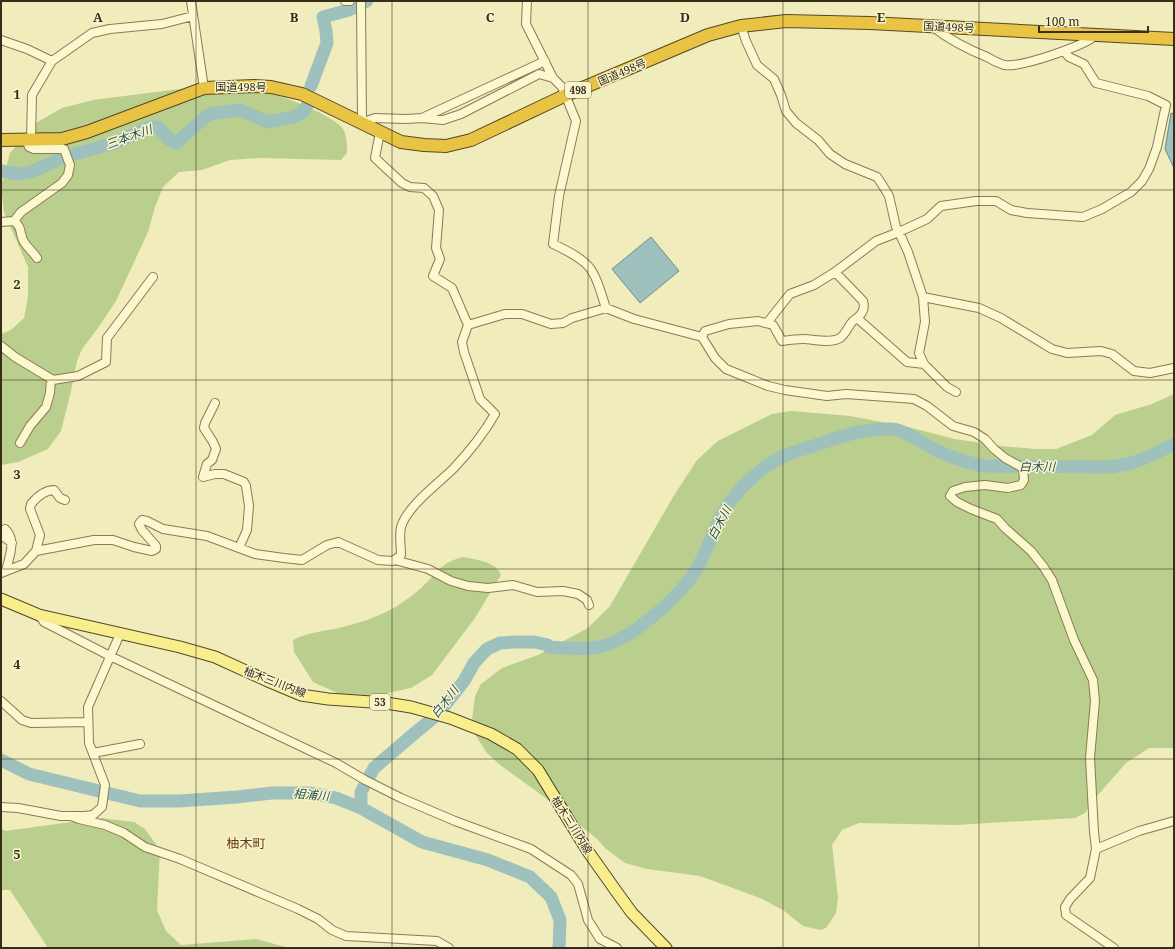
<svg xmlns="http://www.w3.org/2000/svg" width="1175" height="949" font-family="'Noto Serif','Noto Sans JP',serif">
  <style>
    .green { fill: #bacf8e }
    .water { fill: #9fc1be; stroke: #678f8e }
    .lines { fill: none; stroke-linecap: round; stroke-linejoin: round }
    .stream { stroke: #678f8e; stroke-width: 2 }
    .river { stroke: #9fc1be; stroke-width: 13 }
    .minor-casing { stroke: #897b54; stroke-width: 10 }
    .major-casing { stroke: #564729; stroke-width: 13 }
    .highway-casing { stroke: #564729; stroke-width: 14 }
    .minor { stroke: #fbf7ce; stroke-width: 8 }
    .major { stroke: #f9ee8e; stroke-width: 11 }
    .highway { stroke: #e9c343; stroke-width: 12 }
    .grid { fill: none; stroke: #372e1a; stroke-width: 1; stroke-opacity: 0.55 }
    .labels { text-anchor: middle; stroke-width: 3; stroke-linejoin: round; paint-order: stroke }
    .shield { fill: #f8f4cb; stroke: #71694f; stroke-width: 1 }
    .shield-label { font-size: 10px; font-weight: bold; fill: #372e1a }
    .street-label { font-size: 11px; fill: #372e1a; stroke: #f8f4cb }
    .water-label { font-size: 12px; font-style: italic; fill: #285158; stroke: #f8f4cb }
    .quarter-label { font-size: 13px; fill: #673816; stroke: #f8f4cb }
    .grid-label { font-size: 13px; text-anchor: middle; font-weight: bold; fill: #372e1a; stroke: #f8f4cb; stroke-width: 3; stroke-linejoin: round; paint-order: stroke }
  </style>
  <rect width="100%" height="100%" fill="#f1ecbb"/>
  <!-- green -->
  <path class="green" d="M219,84C234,87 250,88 265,92C281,95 335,116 343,129C347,136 347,145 347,153L341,160L260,158L230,160L202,170L179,172L163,187L155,207L148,232L116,301L98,328L82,349L77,361L71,391L61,431L48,449L18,462L1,465V334L11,330L24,318L28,296V267L4,212L1,186L10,153L34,124L62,108L93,100Z
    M1174,394V748H1149L1126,763L1097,796L1085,813L1075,818L956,825L859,823L842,830L832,845L838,898L836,913L826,928L820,930L803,926L783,910L760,898L700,876L647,869L625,863L606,849L597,839L554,804L500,765L487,753L476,736L472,720L475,696L481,684L502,668L538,655L588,628L610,606L673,497L697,460L718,441L772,414L791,411L850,416L908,427L955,439L1001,446L1035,449H1056L1092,435L1115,415L1152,404Z
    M463,557C476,560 496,561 501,575L475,618L432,675L411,688L369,697L342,695L313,682L294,652L293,640C308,632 326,631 343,627C360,623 383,615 397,606C405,601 413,595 420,589C437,574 439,563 463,557Z
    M101,818L134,822L145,829L160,850L157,910L166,931L181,945L256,939L289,948H48L10,890H1V828L5,831Z"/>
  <!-- water -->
  <path class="water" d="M1171,113L1174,114V168L1165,149Z
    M651,237L679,271L640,303L612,269Z"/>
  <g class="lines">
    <!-- stream -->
    <path class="stream" d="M1172,948L1174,947"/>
    <!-- river -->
    <path class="river" d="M311,86L327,43L326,31L323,17L349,10L367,1
      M1,171L19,174L31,172L64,157L115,143L149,127H158L170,140L176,143L203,119L210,114L240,110L268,122L293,117L302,113L308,104
      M1,760L29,774L140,801H179L237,797L272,793H311L336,798L361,808L422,842L488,860L530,877L551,897L560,920L559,948
      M361,808V792L374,768L416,732L438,714L464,681L474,663L487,649L500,643L514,642H534L548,645L549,647C565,648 582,650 598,647C630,642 684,593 699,565C711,541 719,513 737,493C750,479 765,465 782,457C794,451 809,448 822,443C845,435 867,428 892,429C906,430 926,446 938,451C953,458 968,463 984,466L1111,467L1132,463L1150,456L1174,444"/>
    <!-- minor casing -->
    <g class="minor-casing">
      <path id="minor" d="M191,1L204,88
        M345,1H350
        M361,1L362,123L375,118L406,119L422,118L545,61
        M527,1L526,24L553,78L562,87L576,121L559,196L553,244C566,250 587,260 593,273C599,283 602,297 606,308
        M741,26L746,41L757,65L774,79L781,95L786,111L796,123L818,140L830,154L845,164L877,177L883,186L889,196L896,227L899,232L908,252L923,297L925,322L919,353L924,364L947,387L956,392
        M933,27C950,40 967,49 987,57C992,60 998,63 1004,65C1020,68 1084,46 1096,35
        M1,40L27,49L52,61
        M422,118L443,120L461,114L539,74L553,78
        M31,140L32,95L52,61L92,33L110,29L162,24L193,16
        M14,221L21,212L62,183L68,175L70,165L64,149H34L29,147L26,140
        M1,222L14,221C23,228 19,234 24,242C28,248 33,252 37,258
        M923,297L979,308L1001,318L1052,349L1067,353L1101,351L1112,354L1134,371L1150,373L1174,368
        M857,318L907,362L924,364
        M767,323L790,294L814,285L835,272L876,241L899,232L927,219L941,206L976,201H996L1011,210L1027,213L1083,217L1102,209L1131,192L1142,181L1149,169L1157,147L1166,105L1148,96L1096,83L1084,64L1069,57L1064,51
        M468,325L505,314H522L551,324L563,323L572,318L606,308L634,319L702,337L715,358L726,369L768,386L785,390L827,396L846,394L914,399L927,406L953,426L974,432L985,439L994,449L1005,458L1023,468L1024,480L1021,485L1008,488L985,485L965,487L953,491L950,496L957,502L971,509L997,519L1005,528L1031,551L1043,566L1052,580L1074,640L1093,680L1095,701L1090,758L1094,832L1096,849L1090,878L1070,899L1065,907L1066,915L1114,948
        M702,337L705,331L729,324L758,321L773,325L782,341C789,340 796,339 803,339C814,339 830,344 840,338C846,334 848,326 853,321C860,316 866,311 863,301L835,272
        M1,346L15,357L53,380L78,376L106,362L107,338L153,277
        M215,403L205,423L204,428L213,442L216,449L212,460L207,464L203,477L215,474H224L244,482L246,486L249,506L247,530L239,548
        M20,443L30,426L46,407L50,393L51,379
        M5,529C17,540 9,557 6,571
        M1,535L12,543
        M36,551L40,535L30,509L31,504C36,498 45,490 54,490L60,498L65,500
        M395,560L428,569L451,581L468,586L488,588L513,585L537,592L563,591L578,594L587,600L589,605
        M1,573L24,564L36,551L94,540H113L134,547L152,551L156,549V546L142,530L139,524L142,520L147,521L163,529L207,536L255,554L284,558L302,560L327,545L338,542L378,560L393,561L401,555C401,546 399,535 401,527C408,505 438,484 454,468C470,451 484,433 495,414L480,399L464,352L462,342L468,325L452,288L433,276L440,259L436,248L439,210L433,196L424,188L410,187L402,183L375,158L380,132
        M39,615L44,622L110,656L336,763L365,780L401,798L455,821L531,849L571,875L578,884L588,920L600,939L617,948
        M1,701L22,720L31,723L88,722
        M93,753L140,744
        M1,807L18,808L61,816H84L93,815L102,807L105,785L89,743L88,707L120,634
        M71,816L79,819L105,825L124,833L145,847L180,859L298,909L318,919L332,930L346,936L437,941L449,948
        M1096,849L1139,831L1174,821"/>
    </g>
    <!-- major casing -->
    <g class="major-casing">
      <path id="major" d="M1,599L39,615L180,647L215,657L270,682L301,695L328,699L386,703L411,707L450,718L491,734L517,749L538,770L587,850L616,891L632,913L666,948"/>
    </g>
    <!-- highway casing -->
    <g class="highway-casing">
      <path id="highway" d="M1,140L62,139L87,132L204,88L254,86L271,87L302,94L401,142L424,145L446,146L471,140L566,95L708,35L741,26L786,21L870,23L1174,39"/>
    </g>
    <!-- minor -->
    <use href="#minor" class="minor"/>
    <!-- major -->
    <use href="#major" class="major"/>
    <!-- highway -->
    <use href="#highway" class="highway"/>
  </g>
  <!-- grid -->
  <path class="grid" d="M196,1V948M392,1V948M588,1V948M783,1V948M979,1V948M1,190H1174M1,380H1174M1,569H1174M1,759H1174"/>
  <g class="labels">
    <!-- shield labels -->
    <g class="shield">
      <rect x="565" y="82" width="26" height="16" rx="3"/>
      <rect x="370" y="694" width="20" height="16" rx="3"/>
    </g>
    <g class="shield-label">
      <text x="578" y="94">498</text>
      <text x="380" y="706">53</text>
    </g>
    <!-- street labels -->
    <g class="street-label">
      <text transform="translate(949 27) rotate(3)" y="4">国道498号</text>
      <text transform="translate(622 72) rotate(-23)" y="4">国道498号</text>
      <text x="241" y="91">国道498号</text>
      <text transform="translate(275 682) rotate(21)" y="4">柚木三川内線</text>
      <text transform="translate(572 825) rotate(58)" y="4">柚木三川内線</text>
    </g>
    <!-- water labels -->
    <g class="water-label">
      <text transform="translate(129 137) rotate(-20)" y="4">三本木川</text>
      <text x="1037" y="471">白木川</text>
      <text transform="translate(720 523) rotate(-62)" y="4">白木川</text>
      <text transform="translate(445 702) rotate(-52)" y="4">白木川</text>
      <text transform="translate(311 795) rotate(5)" y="4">相浦川</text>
    </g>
    <!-- quarter labels -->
    <g class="quarter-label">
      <text x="246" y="848">柚木町</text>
    </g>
  </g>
  <g class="grid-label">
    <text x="98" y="22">A</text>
    <text x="294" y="22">B</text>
    <text x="490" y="22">C</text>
    <text x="685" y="22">D</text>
    <text x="881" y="22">E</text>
    <text x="17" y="99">1</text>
    <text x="17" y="289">2</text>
    <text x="17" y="479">3</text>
    <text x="17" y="669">4</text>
    <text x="17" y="859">5</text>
  </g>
  <!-- border -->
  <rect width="1175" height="949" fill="none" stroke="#372e1a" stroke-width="4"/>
  <!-- scale -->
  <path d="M1039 26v6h109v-6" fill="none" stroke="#372e1a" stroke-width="2"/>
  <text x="1045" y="26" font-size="12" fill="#372e1a" stroke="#f8f4cb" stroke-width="3" paint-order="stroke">100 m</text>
</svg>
